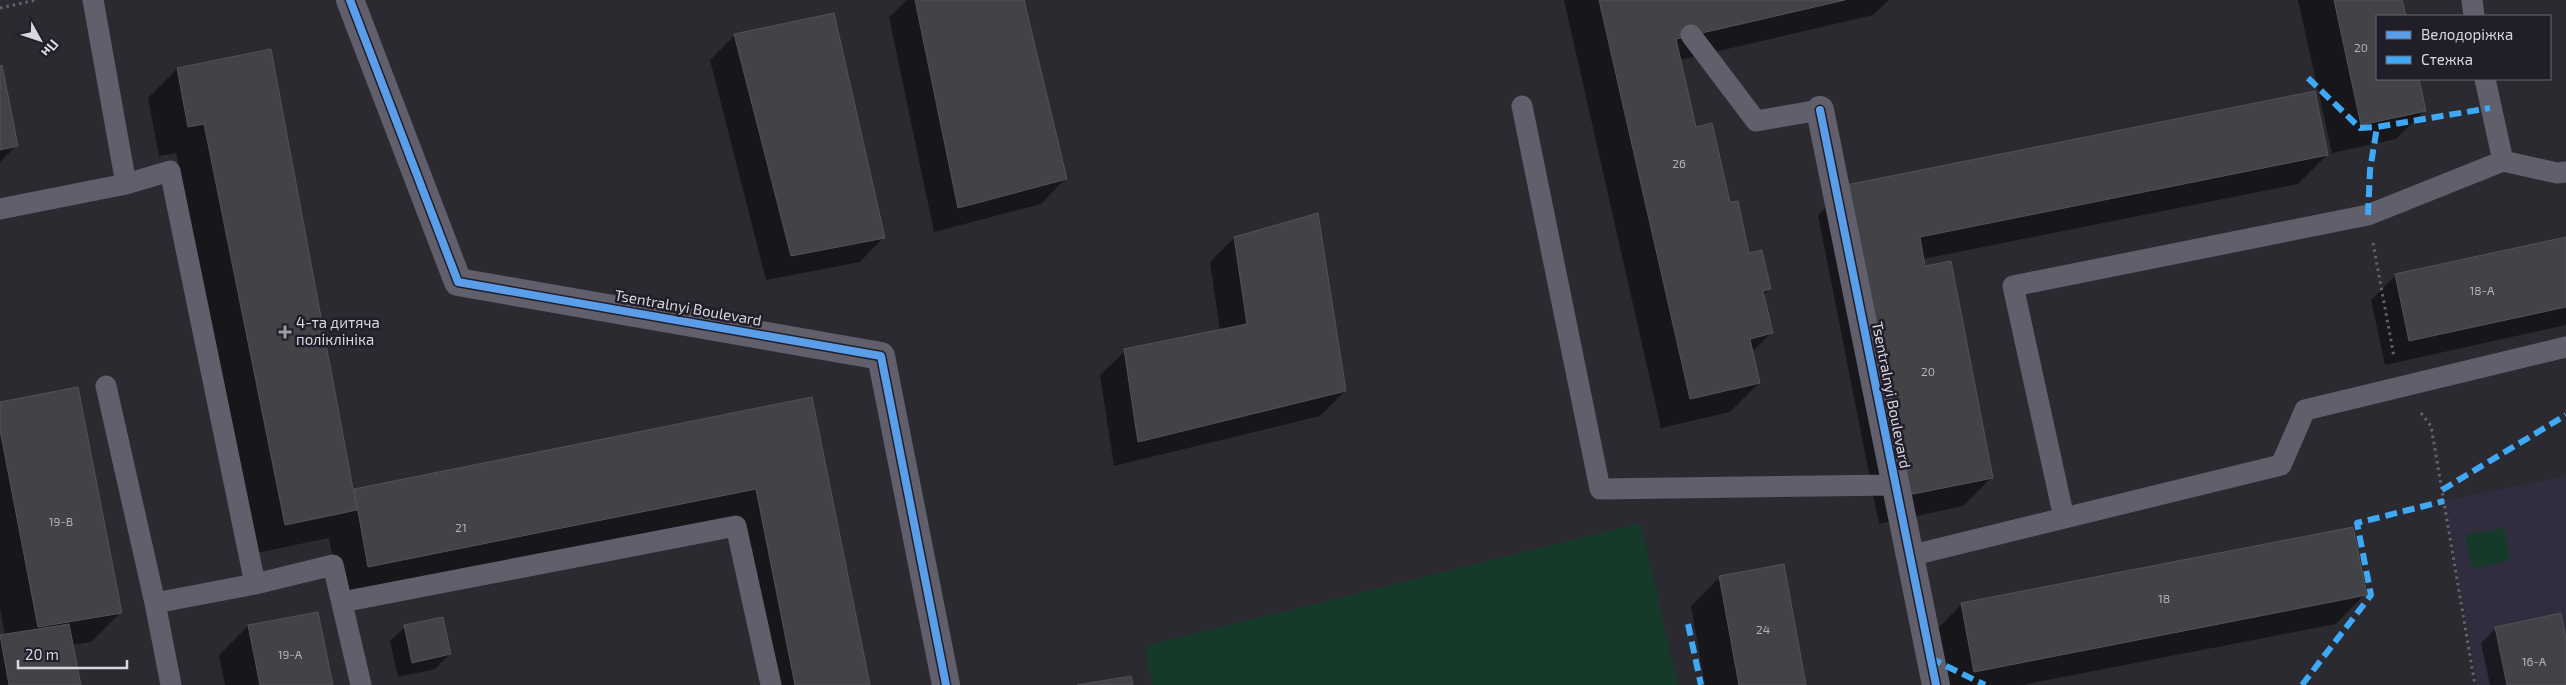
<svg xmlns="http://www.w3.org/2000/svg" width="2566" height="685" font-family="'Exo 2',sans-serif">
  <style>
    .built { fill: #312d3f }
    .green { fill: #153a29 }
    .shadow { fill: #0007 }
    .building { fill: #434247; stroke: #535258 }
    .lines { fill: none; stroke-linecap: round; stroke-linejoin: round }
    .path { stroke: #65626c; stroke-width: 3; stroke-dasharray: 2.5 4; stroke-linecap: butt }
    .service { stroke: #625f6c; stroke-width: 21 }
    .minor { stroke: #625f6c; stroke-width: 28 }
    .quiet { stroke: #3fa9f5; stroke-width: 6; stroke-dasharray: 12 6; stroke-linecap: butt }
    .cycleway-casing { stroke: #211e2a; stroke-width: 11 }
    .cycleway { stroke: #5a9eea; stroke-width: 8 }
    .poi-dot { fill: #9b9aa2; stroke: #211e2a; stroke-width: 2 }
    .labels { text-anchor: middle; stroke-width: 5; stroke-linejoin: round; paint-order: stroke }
    .number-label { font-size: 12px; fill: #b3b1b9 }
    .street-label { font-size: 15px; fill: #d8d6df; stroke: #211e2a }
    .poi-label { font-size: 15px; fill: #d8d6df; stroke: #211e2a; text-anchor: start }
  </style>
  <rect width="100%" height="100%" fill="#2b2a31"/>
  <!-- built -->
  <path class="built" d="M2566,476V685H2478L2444,501Z"/>
  <!-- green -->
  <path class="green" d="M1640,523L1678,685H1152L1145,646Z
    M2504,528L2510,560L2472,569L2465,535Z"/>
  <!-- shadow -->
  <path class="shadow" d="M907,0H1023L1065,179L1041,204L934,232L889,17Z
    M1564,0H1889L1873,15L1680,60L1695,128L1748,254L1770,289L1763,295L1771,333L1752,352L1759,383L1730,412L1661,428Z
    M2298,0H2401L2404,16H2377V79H2418L2425,110L2396,139L2332,153Z
    M735,35L884,237L860,262L766,280L710,60Z
    M270,50L352,493L811,399L868,685H761L727,517L340,596L329,538L256,553L176,153L159,156L148,98L177,69Z
    M0,67L17,145L0,162Z
    M2327,155L2298,184L1923,259L1992,477L1963,506L1879,524L1818,215L1847,186Z
    M1234,238L1345,391L1320,416L1114,466L1100,375L1125,351L1220,331L1210,262Z
    M2566,238V325L2385,365L2371,300L2395,276Z
    M0,403L120,613L91,642L72,645L79,685H0V636L5,635L0,608Z
    M2352,528L2365,594L2336,624L2022,685H1942L1932,634L1961,605Z
    M1720,577L1804,685H1705L1691,606Z
    M248,626L331,685H225L219,655Z
    M405,627L450,654L435,669L398,677L390,641Z
    M2496,628L2566,645V685H2490L2481,643Z"/>
  <!-- building -->
  <path class="building" d="M915,0H1024L1067,179L958,208Z
    M1599,0H1845L1676,39L1696,127L1712,123L1730,202L1738,201L1749,253L1762,250L1771,289L1763,291L1773,333L1750,339L1760,383L1690,399Z
    M2334,0H2402L2406,16H2377V79H2419L2426,111L2361,125Z
    M834,13L885,238L791,256L734,34Z
    M271,49L357,510L285,525L204,124L188,127L177,68Z
    M2,65L18,146L0,150V66Z
    M2315,91L2328,155L1920,237L1925,266L1951,261L1993,478L1908,495L1846,185Z
    M1318,213L1346,391L1138,442L1124,349L1247,324L1234,237Z
    M2566,237V307L2409,341L2395,274Z
    M78,387L122,613L38,627L0,430V402Z
    M812,397L870,685H795L756,489L368,567L354,489Z
    M2353,527L2367,595L1974,672L1961,603Z
    M1784,564L1806,685H1739L1719,576Z
    M318,612L333,685H260L248,625Z
    M2561,613L2566,639V685H2507L2495,627Z
    M443,617L451,654L412,663L404,625Z
    M69,624L81,685H9L0,635Z
    M1131,676L1133,685H1077Z"/>
  <g class="lines">
    <!-- path -->
    <path class="path" d="M0,8L36,0
      M2373,243L2394,357
      M2421,413L2431,426L2475,685"/>
    <!-- service -->
    <path class="service" d="M93,0L126,184L170,171L255,584
      M2472,0L2474,16
      M1691,35L1756,121L1820,110
      M1522,106L1600,489L1895,485
      M2503,161L2557,173L2566,172
      M0,209L126,184
      M106,386L155,603L255,584L333,565L361,685
      M2064,518L2013,286L2368,215L2503,161L2485,79
      M1909,556L2281,465L2305,410L2566,347
      M342,602L736,526L771,685
      M155,603L171,685"/>
    <!-- minor -->
    <path class="minor" d="M350,0L458,282L881,356L946,685
      M1820,110L1936,685"/>
    <!-- quiet -->
    <path class="quiet" d="M2308,78L2360,128L2377,127
      M2368,215L2370,170L2377,127L2490,108
      M2442,490L2566,415
      M1688,624L1701,685
      M1930,658L1985,685
      M2302,685L2371,595L2357,523L2444,501"/>
    <!-- cycleway casing -->
    <g class="cycleway-casing">
      <path id="cycleway" d="M350,0L458,282L881,356L946,685
        M1820,110L1936,685"/>
    </g>
    <!-- cycleway -->
    <use href="#cycleway" class="cycleway"/>
  </g>
  <!-- markers -->
  <path class="poi-dot" d="M282.5 324.5h5v5h5v5h-5v5h-5v-5h-5v-5h5z"/>
  <g class="labels">
    <!-- number labels -->
    <g class="number-label">
      <text x="2361" y="52">20</text>
      <text x="1679" y="168">26</text>
      <text x="2482" y="295">18-А</text>
      <text x="1928" y="376">20</text>
      <text x="61" y="526">19-В</text>
      <text x="461" y="532">21</text>
      <text x="2164" y="603">18</text>
      <text x="1763" y="634">24</text>
      <text x="290" y="659">19-А</text>
      <text x="2534" y="666">16-А</text>
    </g>
    <!-- street labels -->
    <g class="street-label">
      <text transform="translate(688 308) rotate(10)" y="5">Tsentralnyi Boulevard</text>
      <text transform="translate(1891 395) rotate(79)" y="5">Tsentralnyi Boulevard</text>
    </g>
    <!-- poi labels -->
    <g class="poi-label">
      <text x="296" y="328">4-та дитяча<tspan x="296" dy="17">поліклініка</tspan></text>
    </g>
  </g>
  <!-- legend -->
  <rect x="2376" y="15" width="175" height="65" fill="#211e2a" stroke="#6a6872"/>
  <rect x="2386" y="31" width="25" height="8" fill="#5a9eea" stroke="#6a6872"/>
  <text x="2421" y="40" font-size="15" fill="#d8d6df">Велодоріжка</text>
  <rect x="2386" y="56" width="25" height="8" fill="#3fa9f5" stroke="#6a6872"/>
  <text x="2421" y="65" font-size="15" fill="#d8d6df">Стежка</text>
  <!-- north arrow -->
  <g transform="translate(40 40) rotate(130)" stroke="#211e2a" stroke-width="4" paint-order="stroke">
  <path d="M0-4L9 19L0 12L-9 19Z" fill="#d8d6df"/>
  <text y="-8" font-size="14" font-weight="bold" text-anchor="middle" fill="#d8d6df">Пн</text>
  </g>
  <!-- scale -->
  <path d="M18 660v8h109v-8" fill="none" stroke="#d8d6df" stroke-width="2.5"/>
  <text x="25" y="660" font-size="15" fill="#d8d6df" stroke="#211e2a" stroke-width="4" paint-order="stroke">20 m</text>
</svg>
